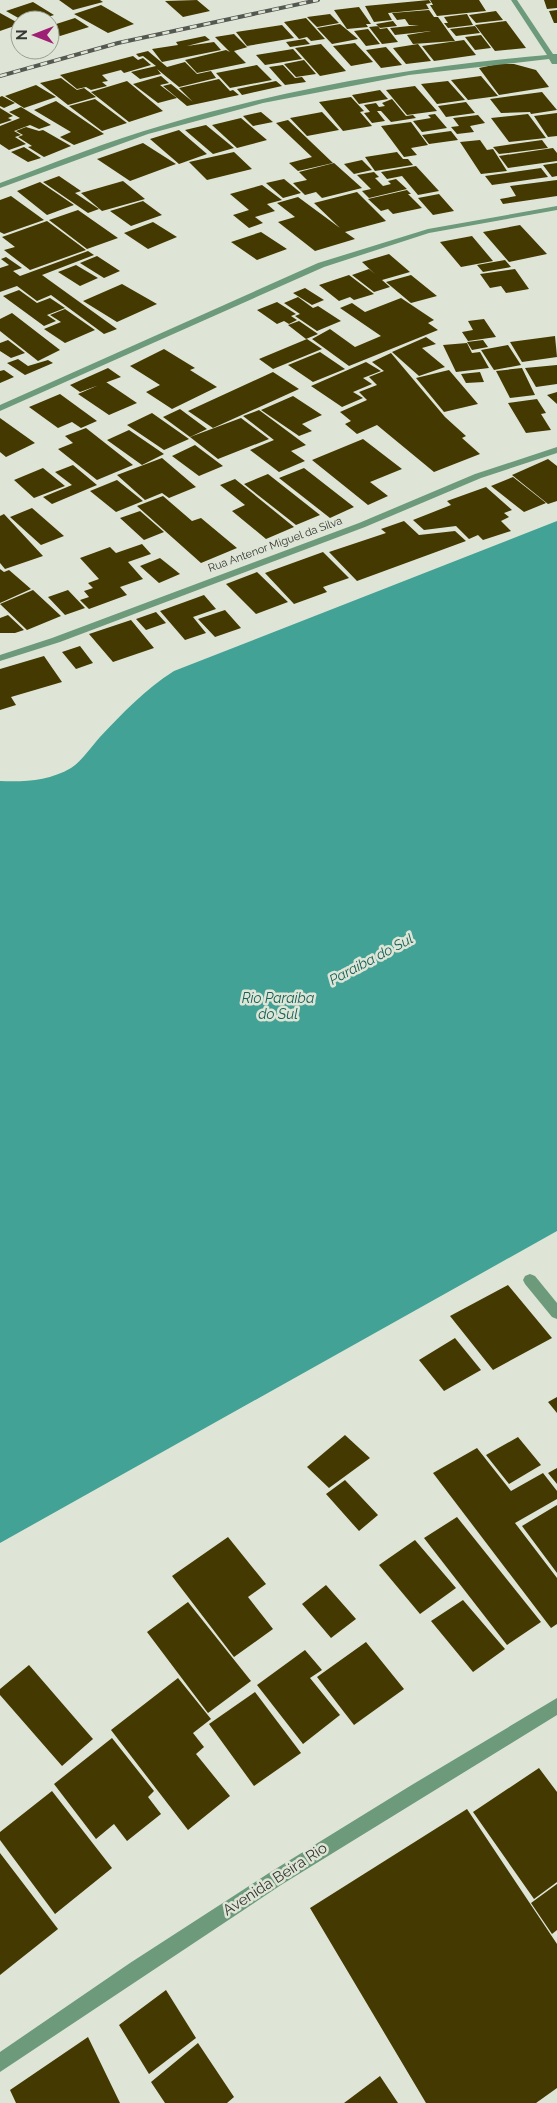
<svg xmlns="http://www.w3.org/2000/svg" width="557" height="2103" font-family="Raleway,sans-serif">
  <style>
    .water { fill: #42a295 }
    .building { fill: #443900 }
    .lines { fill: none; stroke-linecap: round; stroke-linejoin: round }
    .minor { fill: #6c9a7b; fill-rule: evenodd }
    .rail-casing { stroke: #555851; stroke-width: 4 }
    .rail { stroke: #dee5d6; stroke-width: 2.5; stroke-dasharray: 7; stroke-linecap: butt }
    .labels { text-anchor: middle; stroke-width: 5; stroke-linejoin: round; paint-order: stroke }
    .far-street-label { font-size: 11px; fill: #353732; stroke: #dee5d6 }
    .water-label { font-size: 14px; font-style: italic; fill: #136158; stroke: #dee5d6 }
    .near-street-label { font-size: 15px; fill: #353732; stroke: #dee5d6 }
  </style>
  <rect width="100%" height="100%" fill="#dee5d6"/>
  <!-- water -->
  <path class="water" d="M557,521V1231L0,1543V781C24,782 49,781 71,768C82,761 91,747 100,737C123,713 144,690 174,671Z"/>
  <!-- building -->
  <path class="building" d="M59,0H100L103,2L73,10Z
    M197,0L210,11L183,17L165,1Z
    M429,0L431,3L426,4L429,9L388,13L392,20L374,22L365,6Z
    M430,0H479L486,11L437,16L430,5H433Z
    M544,0H557V8L547,9Z
    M33,2L54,15L39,20H22L6,11Z
    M101,5L134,24L108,33L74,14Z
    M359,7L371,24H366L368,27L347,29L334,10Z
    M429,10L434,17H438L455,41L413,44L407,35L431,31L395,35L390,28L419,25H409L405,19L397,20L392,13Z
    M557,10V23H554L549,11Z
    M496,11L503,20L476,23L469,15Z
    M0,13L20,24L0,31Z
    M330,14L339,23L317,27L307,17Z
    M467,14L473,25L448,28L444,23H448L444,17Z
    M75,18L89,27L60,36L50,30V26Z
    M306,18L325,39L311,41L307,37L299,39L284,22Z
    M393,21L397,26L380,28L376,24Z
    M506,21L526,48L495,51L475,25Z
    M340,24L358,39L332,44L317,28Z
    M282,25L294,38L247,46L236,32Z
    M378,26L380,29L387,28L398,42L382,44L369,27Z
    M475,26L480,33L456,36L450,29Z
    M368,29L380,44L366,46L354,31Z
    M234,34L247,47L251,46L234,51L246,63L197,73L185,60L226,50L230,52L215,37Z
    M481,35L491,48L475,50L465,37Z
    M205,36L210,40L187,46L214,42L221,50L162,62L152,49L178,45L176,42Z
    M305,39L310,44L290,47L286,42Z
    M464,40L476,55L434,61L422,46Z
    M355,43L373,62L351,66L333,46Z
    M321,44L333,57L346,71L320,76L295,48Z
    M418,44L431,61L406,64L393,48Z
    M386,47L402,65L381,68L366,50Z
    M293,49L302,59L265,65L256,55Z
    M148,51L167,67L185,62L197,74L211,71L216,78L179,87L157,69L161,74L140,79L131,72L156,66L143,56L139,57L136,54Z
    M133,56L138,60L143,58L151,65L124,73L121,70L102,75L108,81L102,82L107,86L91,90L86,87L77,89L60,75Z
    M304,60L316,74L296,77L284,64Z
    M498,64H514L536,70L549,87L499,95L479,68Z
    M257,65L272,80L230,88L216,73Z
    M283,65L295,78L302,77L306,82L285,85L269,67Z
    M161,76L169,83L160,85L177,98L158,103L133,84Z
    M481,76L498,96L468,100L451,80Z
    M61,78L77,90L84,88L96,97L68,105L40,83Z
    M219,79L230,91L233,90L239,95L187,106L163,86L171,84L193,102L179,88Z
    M127,81L163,111L129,122L91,92Z
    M276,81L282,86L242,95L237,89Z
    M448,81L465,100L437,104L421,84Z
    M36,85L56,97L24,108L5,96Z
    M415,86L437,111L407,115L386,90Z
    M380,90L388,99L359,104L352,95Z
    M542,92L557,110L531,114L530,112L501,113L490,99Z
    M2,96L15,103L4,108L0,106V97Z
    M351,97L364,111L360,112L372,126L343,131L319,102Z
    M95,99L127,123L102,131L69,106Z
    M392,99L406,116L413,115L416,118L391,122L381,111H377L385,121L372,123L364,113L370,112L364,105L376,103L379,107L385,106L382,103Z
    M56,101L104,134L74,145L60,137L71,132L34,110Z
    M466,102L475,113L446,117L438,106Z
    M21,107L51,125L39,129L30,125L14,131L21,135L15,137L26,144L9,150L0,144V126L20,118L9,112Z
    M0,108L13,116L8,118L12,120L0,124Z
    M261,112L273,122L253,126L243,116Z
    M322,112L339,130L307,136L290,118Z
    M557,113V136L548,137L534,116Z
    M435,114L447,128L422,132L413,121L431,118L428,115Z
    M528,114L546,138L509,142L491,118Z
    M478,115L485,123L470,126L474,132L457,134L451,127L459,126L453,118Z
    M241,118L267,140L237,148L212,125Z
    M288,120L333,163L298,171L289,163L312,157L276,123Z
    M411,122L428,145L411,148L417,155L404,157L381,126Z
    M206,125L234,148L213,154L185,130Z
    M26,127L39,131L43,130L71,146L44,157L28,147L32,146L18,137L23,135L16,131Z
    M179,130L207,154L179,164L150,139Z
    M451,131L458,140L429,144L422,135Z
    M480,140L487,150L493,149L507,171L481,174L460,142Z
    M542,140L548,148L499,154L493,147Z
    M143,143L176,164L130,181L97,159Z
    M24,147L41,158L28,162L11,152Z
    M553,148L557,153V161L508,168L499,156Z
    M234,152L252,169L207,180L189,162Z
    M397,152L403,159H408L413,165L375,171L365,157Z
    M362,160L372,170L354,174L344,164Z
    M334,163L362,188L322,198L316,192L305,195L293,183L307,180L299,172Z
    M557,163V176L552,177L543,165Z
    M416,166L439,191L418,195L402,176L387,179L381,172Z
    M541,168L548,177L492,185L485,176Z
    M374,172L379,177L375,178L383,186L391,184L388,181L396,179L407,189L369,198L362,191L371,189L357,175Z
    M59,176L81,191L75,193L99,209L88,213L43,182Z
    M284,179L301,193L283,198L266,183Z
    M557,180V196L503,204L500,199L516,196L510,186Z
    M123,181L145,199L102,211L81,193Z
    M40,182L74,205L47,215L17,191Z
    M262,185L282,200L267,204L275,211L255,217L263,223L249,228L233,215L249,210L230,194Z
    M407,190L411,194H408L422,208L393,214L388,209L381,211L368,199Z
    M357,192L386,221L345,232L355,239L315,251L278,222L295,217L277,203L298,197L340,228L314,203Z
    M439,194L454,211L433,215L418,198Z
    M11,196L44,220L4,234L0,232V200Z
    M143,201L162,215L131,226L110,211Z
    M78,210L118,238L87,249L49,220Z
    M47,221L86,250L30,270L4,250L15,247L2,237Z
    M153,222L177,237L148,249L124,233Z
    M520,225L547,254L509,262L483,232Z
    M261,232L287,249L257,260L231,242Z
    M472,236L493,261L461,267L440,242Z
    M88,251L94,255L42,275L117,329L104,334L51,295L37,301L17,286L0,292V268L9,265L1,259L6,257L22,268L13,271L20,276Z
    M389,254L410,272L382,280L390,287L374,292L352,275L369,269L375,274L362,262Z
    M97,256L120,271L104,278L80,263Z
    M505,260L511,267L483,272L477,265Z
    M76,265L98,278L80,286L58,272Z
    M515,269L529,289L506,293L501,286L490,288L480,274Z
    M349,275L374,294L354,300L350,297L339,301L319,285Z
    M411,275L437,296L411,303L386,282Z
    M122,284L157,304L117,322L83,301Z
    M305,288L324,300L312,305L293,293Z
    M19,290L37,303L50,298L65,308L47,315L56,321L44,326L3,296Z
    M298,297L313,308L318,306L341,321L317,331L295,316L300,314L284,303Z
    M401,298L434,320L428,323L438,330L349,366L312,339L330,329L355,347L381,336L340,308L352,303L365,312Z
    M277,302L296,314L291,316L297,320L289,324L284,321L277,324L257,310Z
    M65,309L95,330L65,343L44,329L61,322L50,315Z
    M12,313L60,350L38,361L0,331V319Z
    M484,319L496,337L468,341L462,332L473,330L468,321Z
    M299,321L318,334L306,339L288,325Z
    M555,336L557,357L522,362L510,342Z
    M426,337L436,344L422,348L445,367L419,376L392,352Z
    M307,339L322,349L273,369L259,359Z
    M8,340L25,353L11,358L0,351V343Z
    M483,340L488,347L472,350L467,342Z
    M467,343L472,353L480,352L489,368L456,372L443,345Z
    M508,345L521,365L494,370L481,350Z
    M164,349L195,368L190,370L217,387L172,409L146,392L160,385L130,366Z
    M320,352L345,369L313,382L288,365Z
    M391,353L445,417L466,436L462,438L480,454L434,472L377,425L357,434L345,424L351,421L340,412L367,400L359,392L377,385L369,377L384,371L372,362Z
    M18,359L28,366L48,360L53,363L25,375L7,363Z
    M366,362L381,371L363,378L372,384L353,392L363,398L342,407L311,386Z
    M557,365V384L536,387L525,368Z
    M108,368L121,377L80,392L70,385Z
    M522,368L535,395L510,398L496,371Z
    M4,370L14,377L0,383V371Z
    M449,370L478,404L444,412L416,378Z
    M273,372L299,389L213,428L188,411Z
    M480,372L484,382L466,383L461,374Z
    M106,382L137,403L109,415L78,394Z
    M557,392V404L547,395Z
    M60,394L97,421L81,428L72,422L58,428L29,407Z
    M293,396L322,415L302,424L312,431L299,436L261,410Z
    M537,399L546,413L541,414L551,430L526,433L508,403Z
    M180,409L207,429L190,437L163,417Z
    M259,410L306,445L291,451L305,461L279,472L250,450L274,440L243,416Z
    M152,413L189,439L164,450L127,425Z
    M0,418L35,443L6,457L0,452Z
    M241,418L269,439L218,459L190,437Z
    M86,428L133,465L97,480L58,449L73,443L65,436Z
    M129,430L164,454L142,465L107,440Z
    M363,439L402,469L370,482L388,496L368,505L312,460Z
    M195,445L223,466L199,476L172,456Z
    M162,458L196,487L169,498L162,493L145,500L117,475Z
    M548,459L557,466V501L548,504L512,475Z
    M73,465L97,485L52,504L43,497L72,485L55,472Z
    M43,468L65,486L34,498L14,480Z
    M304,468L354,507L330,518L279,478Z
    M268,474L320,515L296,525L244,484Z
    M513,477L546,503L524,512L491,486Z
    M235,479L294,527L266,539L232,511L245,505L220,485Z
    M117,480L143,501L116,512L90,491Z
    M486,487L512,510L504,513L509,517L501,521L511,531L483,540L478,535L469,539L456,526L424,530L413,520L451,505L447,501Z
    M163,496L192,521L201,518L237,548L201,563L137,506Z
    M32,508L64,536L41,545L10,517Z
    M140,511L164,532L144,540L120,518Z
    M4,514L43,556L5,569L0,563V516Z
    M404,521L419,535L455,531L466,541L357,581L329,552L386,533L381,529Z
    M142,544L151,554L128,562L143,579L120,587L127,595L89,609L80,600L89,597L84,591L93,588L88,583L99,579L80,558L110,547L116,553Z
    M323,552L349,578L323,587L327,592L294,604L265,573Z
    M160,558L180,574L159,583L140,566Z
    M0,569L4,572L9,570L31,589L0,603Z
    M257,572L288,602L256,614L226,584Z
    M33,590L61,616L27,630L0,604Z
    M68,590L85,608L65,615L48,597Z
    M204,595L216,609L193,617L206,633L185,640L160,611Z
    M225,610L241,628L215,637L198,619Z
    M156,612L166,623L146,630L136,619Z
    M8,615L24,630L15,633H0V618Z
    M131,620L154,648L113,662L89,634Z
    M80,646L93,663L76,669L62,652Z
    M44,656L62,682L11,697L16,705L0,710V669Z
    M508,1285L552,1338L493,1370L450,1316Z
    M455,1338L481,1370L444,1391L419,1360Z
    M557,1397V1413L548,1402Z
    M345,1435L370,1458L329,1488L307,1467Z
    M518,1437L541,1465L509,1484L486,1455Z
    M477,1448L511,1491L543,1473L557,1491V1499L515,1523L557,1578V1624L551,1628L433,1473Z
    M557,1468V1484L548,1473Z
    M345,1480L378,1515L359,1531L326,1494Z
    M557,1505V1573L522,1526Z
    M457,1517L541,1622L507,1645L424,1538Z
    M228,1537L266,1584L248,1597L273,1629L234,1657L172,1576Z
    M415,1540L456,1588L420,1614L379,1565Z
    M326,1585L356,1619L331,1638L302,1604Z
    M463,1600L505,1649L473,1672L431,1621Z
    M188,1602L251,1681L208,1713L147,1632Z
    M366,1642L404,1689L354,1725L317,1677Z
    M305,1650L322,1670L310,1678L340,1715L303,1744L257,1685Z
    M29,1665L93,1739L62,1766L0,1695V1689Z
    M178,1678L211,1719L193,1733L204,1747L196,1754L230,1796L188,1830L111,1730Z
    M255,1692L301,1753L254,1786L209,1724Z
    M112,1738L154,1791L148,1797L161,1814L127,1841L114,1824L96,1839L54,1784Z
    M539,1768L557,1792V1882L534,1899L473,1812Z
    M52,1791L112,1868L55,1914L0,1840V1832Z
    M467,1809L557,1944V2088L536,2103H426L310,1908Z
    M0,1853L58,1929L0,1975Z
    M557,1884V1930L552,1934L531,1903Z
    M166,1990L196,2038L149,2074L119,2025Z
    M88,2037L120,2103H16L10,2090Z
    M198,2043L234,2097L227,2103H165L151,2082Z
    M380,2076L398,2103H344Z"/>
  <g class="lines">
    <!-- minor -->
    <path class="minor" d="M511,0H517L553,54H557V64H552L549,59L409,75L263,103L148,134L0,188V183C54,163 108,141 164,125C289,88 417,66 547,55Z
      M557,206V210L429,233L324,267L0,411V405L318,263L428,229Z
      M557,447V453L481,478L365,527L60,642L0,661V655L52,638L359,523L475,474Z
      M530,1274L535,1276L557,1303V1319L552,1317L525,1284L523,1280L525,1276Z
      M557,1698V1715L281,1885L0,2072V2052L130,1963L269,1873L410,1786Z"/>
    <!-- rail casing -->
    <g class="rail-casing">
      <path id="rail" d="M0,76L118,43L318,0"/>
    </g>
    <!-- rail -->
    <use href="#rail" class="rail"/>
  </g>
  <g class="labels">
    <!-- far-street labels -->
    <g class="far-street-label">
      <text transform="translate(275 544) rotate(-20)" y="4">Rua Antenor Miguel da Silva</text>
    </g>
    <!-- water labels -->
    <g class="water-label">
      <text transform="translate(371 959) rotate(-28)" y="5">Paraiba do Sul</text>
      <text x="278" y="1003">Rio Paraiba<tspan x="278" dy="16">do Sul</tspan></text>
    </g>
    <!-- near-street labels -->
    <g class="near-street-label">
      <text transform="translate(275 1879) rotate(-33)" y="5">Avenida Beira Rio</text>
    </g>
  </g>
  <!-- north arrow -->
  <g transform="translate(35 35) rotate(270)"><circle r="24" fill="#dee5d6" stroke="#9a9f94"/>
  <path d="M0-4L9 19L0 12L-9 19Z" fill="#9e1f73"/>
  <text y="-8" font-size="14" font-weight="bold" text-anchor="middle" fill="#353732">N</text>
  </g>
</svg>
